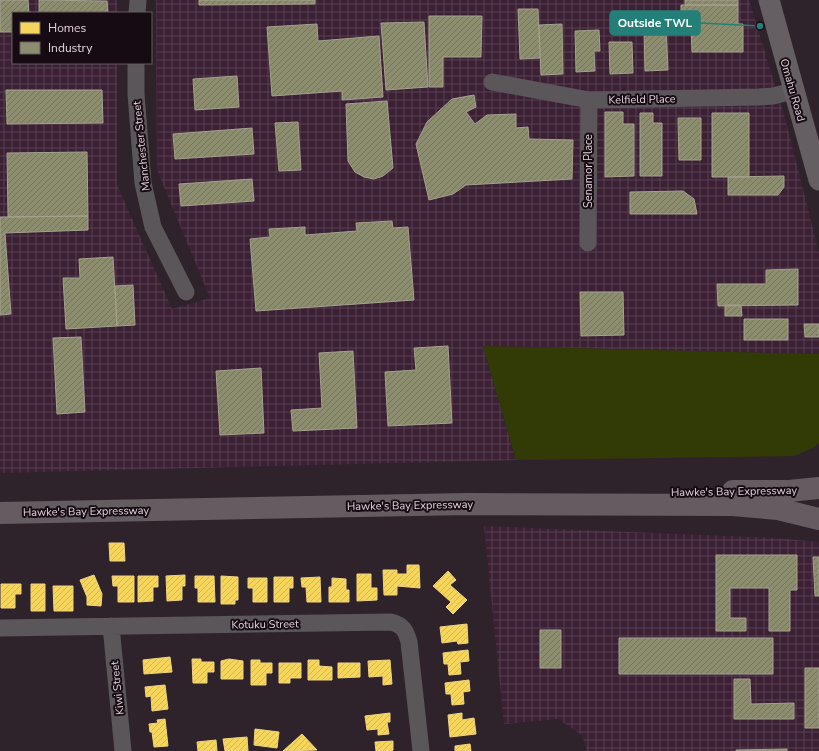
<svg xmlns="http://www.w3.org/2000/svg" width="819" height="751" font-family="'Nunito Sans',sans-serif">
  <style>
    .industrial { fill: url(#industrial-grid) }
    .green { fill: #323b06 }
    .homes { fill: url(#homes-hatch); stroke: #f0d482 }
    .industry { fill: url(#industry-hatch); stroke: #a6a18f }
    .lines { fill: none; stroke-linecap: round; stroke-linejoin: round }
    .minor { stroke: #5b565a; stroke-width: 17 }
    .major { stroke: #655f63; stroke-width: 21 }
    .highway { stroke: #645c61; stroke-width: 22 }
    .labels { text-anchor: middle; stroke-width: 4; stroke-linejoin: round; paint-order: stroke }
    .street-label { font-size: 11px; fill: #e1d1db; stroke: #160b12 }
    .leader { fill: none; stroke: #247f79; stroke-width: 1.5 }
    .callout-dot { fill: #247f79; stroke: #160b12; stroke-width: 1.5 }
    .callout { fill: #247f79; stroke: #247f79; stroke-width: 1.5 }
    .callout-label { font-size: 12px; text-anchor: middle; font-weight: bold; fill: #fff }
  </style>
  <defs>
    <pattern id="industrial-grid" width="8" height="8" patternUnits="userSpaceOnUse"><rect width="8" height="8" fill="#3c2034"/><path d="M0 4h8M4 0v8" fill="none" stroke="#583f51"/></pattern>
    <pattern id="homes-hatch" width="6" height="6" patternUnits="userSpaceOnUse"><rect width="6" height="6" fill="#f6d55c"/><path d="M-1 1l2-2M0 6l6-6M5 7l2-2" fill="none" stroke="#d2b757"/></pattern>
    <pattern id="industry-hatch" width="6" height="6" patternUnits="userSpaceOnUse"><rect width="6" height="6" fill="#8c8c6e"/><path d="M-1 1l2-2M0 6l6-6M5 7l2-2" fill="none" stroke="#767561"/></pattern>
  </defs>
  <rect width="100%" height="100%" fill="#2f232b"/>
  <!-- industrial -->
  <path class="industrial" d="M0,0H117V13H13V63H117V185L172,309L210,298L157,170L156,0H749L785,118L819,253V354L483,346L516,460L0,473Z
    M484,526L774,538L819,542V751H587L582,735L558,719L504,724Z"/>
  <!-- green -->
  <path class="green" d="M483,346L819,354V443L813,448L794,456L516,460Z"/>
  <!-- homes -->
  <path class="homes" d="M109,543H124L125,561H110Z
    M407,565H419L420,588L397,586V595H384L383,570H397V574H407Z
    M448,571L456,580L450,585L467,600L453,614L446,607L451,602L433,586Z
    M357,574H371V588H377V600L357,601Z
    M94,575L102,594L101,606L87,605V597L80,580Z
    M185,575V586H182V600L167,601L166,576Z
    M112,576H134V602H118V586H113Z
    M138,576H158V587H153V601L138,602Z
    M195,576H214L215,602H198V588H195Z
    M221,576L238,577V600H235V604H221Z
    M274,577H293V588H289V602H274Z
    M320,577L321,602H307L306,587H302L301,578Z
    M248,578H267V602H253V588H248Z
    M332,578L346,579V590H349V602H329V587H332Z
    M1,584H21V594H15V608H1Z
    M31,584H45V611H31Z
    M53,586H73V611H54Z
    M467,624L468,643L458,644L457,641L442,643L440,627Z
    M468,650L469,661L460,662L461,674L449,675L448,664H444L443,653Z
    M170,657L172,672L144,674L143,660Z
    M192,659H201V662H214V672H207V683H193Z
    M229,659L243,661V679H221V661Z
    M251,660H260V663H272V673H266V685H251Z
    M308,660H319V666L332,667V680H308Z
    M390,660L392,684L383,685V676L369,677L368,661Z
    M279,663H301V678H290V683H279Z
    M338,663H360V677L338,678Z
    M469,680L470,691L463,692L464,704L452,705L451,694H446L445,683Z
    M165,685L168,709L152,711L151,696L146,697L145,687Z
    M390,713V722H387L389,734L378,735V729L367,730L365,716Z
    M462,713V720L474,718L476,734L450,737L448,715Z
    M165,719L168,746L154,747L152,732H150L149,724L158,723L157,720Z
    M255,729L279,732L277,748L254,745Z
    M302,734L317,750L283,751Z
    M247,737L248,751H225L223,739Z
    M216,740L217,751H198L197,742Z
    M393,741V750L392,751H376L375,742Z
    M470,744L471,751H455V746Z"/>
  <!-- industry -->
  <path class="industry" d="M0,0H28L29,13H13V32H0Z
    M39,0L107,1L108,13H39Z
    M199,0H315V4L199,5Z
    M685,0H738V5H685Z
    M681,5H738V24H743V52H692L691,27H681Z
    M518,9H538L540,58L520,59Z
    M429,16H482L481,57H443V87H429Z
    M424,22L428,87L386,90L381,23Z
    M317,24L318,41L379,36L383,97L342,100V91L272,96L267,27Z
    M562,24L563,74L541,75L539,25Z
    M666,27L668,70L645,71L644,28Z
    M599,30L600,51H594L595,71L576,72L575,31Z
    M609,42H632L633,73L610,74Z
    M237,76L239,107L195,110L193,79Z
    M6,90H102L103,123L7,124Z
    M474,95L476,107L466,112L475,124L487,115L516,114V128L528,127L529,139L573,140L572,179L466,185L453,194L429,200L416,144L427,122L452,99Z
    M387,101L393,168L383,176L374,179L364,177L355,172L348,161L346,104Z
    M605,112H623V124H634V176L605,177Z
    M640,113H653V123H662V176H640Z
    M712,113H749V177H712Z
    M678,118H701V160H679Z
    M298,122L301,170L279,171L275,123Z
    M252,128L254,154L175,159L173,134Z
    M87,152L88,216L8,217L7,153Z
    M784,176V187L778,195H728V177Z
    M252,179L254,201L181,206L179,184Z
    M683,191L694,199L697,214H630V192Z
    M88,216V230L5,233L11,314L0,315V217Z
    M392,221L393,228L408,227L414,300L256,311L250,239L270,237L269,229L305,227V235L357,231L356,223Z
    M113,257L117,326L66,329L63,278H80L79,259Z
    M798,269V305L718,306L717,284H766V270Z
    M133,285L135,325L117,326L115,286Z
    M580,292H623L624,335L581,336Z
    M725,305H741L742,316H725Z
    M744,319H788V340H744Z
    M804,324H819V337H805Z
    M81,337L85,412L57,414L53,338Z
    M448,346L452,423L388,426L385,372L416,370L414,348Z
    M353,351L357,428L293,431L291,410L322,408L319,353Z
    M261,368L264,433L220,435L216,371Z
    M716,555H797V590H790V631H769V588H730V618H746V631H716Z
    M813,557H819V596H815Z
    M540,630H561V668H540Z
    M619,638H773V674H619Z
    M805,668H819V728H805Z
    M734,679H750L751,704L794,703V719H734Z
    M787,749V751H736V750Z"/>
  <g class="lines">
    <!-- minor -->
    <path class="minor" d="M137,13L138,0
      M136,63V94L143,183L153,227L186,292
      M492,82L589,100L759,97L773,96L793,91
      M588,243L589,100
      M111,626L123,751
      M0,628L391,622C403,625 406,631 409,642L421,751"/>
    <!-- major -->
    <path class="major" d="M769,0L819,180"/>
    <!-- highway -->
    <path class="highway" d="M733,491H789L819,488
      M0,513L468,504L732,505L778,509L819,519"/>
  </g>
  <g class="labels">
    <!-- street labels -->
    <g class="street-label">
      <text transform="translate(793 90) rotate(74)" y="4">Omahu Road</text>
      <text transform="translate(642 99) rotate(-1)" y="4">Kelfield Place</text>
      <text transform="translate(141 146) rotate(-96)" y="4">Manchester Street</text>
      <text transform="translate(588 171) rotate(-90)" y="4">Senamor Place</text>
      <text transform="translate(734 491) rotate(-1)" y="4">Hawke's Bay Expressway</text>
      <text transform="translate(410 505) rotate(-1)" y="4">Hawke's Bay Expressway</text>
      <text transform="translate(86 511) rotate(-1)" y="4">Hawke's Bay Expressway</text>
      <text transform="translate(265 624) rotate(-1)" y="4">Kotuku Street</text>
      <text transform="translate(117 688) rotate(-96)" y="4">Kiwi Street</text>
    </g>
  </g>
  <!-- callouts -->
  <path class="leader" d="M760 26L700 23"/>
  <circle class="callout-dot" cx="760" cy="26" r="4"/>
  <rect class="callout" x="610" y="11" width="90" height="24" rx="4"/>
  <g class="callout-label">
    <text x="655" y="27">Outside TWL</text>
  </g>
  <!-- legend -->
  <rect x="12" y="12" width="140" height="52" fill="#160b12" stroke="#675a62"/>
  <rect x="20" y="22" width="20" height="12" fill="#f6d55c" stroke="#675a62"/>
  <text x="48" y="32" font-size="12" fill="#e1d1db">Homes</text>
  <rect x="20" y="42" width="20" height="12" fill="#8c8c6e" stroke="#675a62"/>
  <text x="48" y="52" font-size="12" fill="#e1d1db">Industry</text>
</svg>
